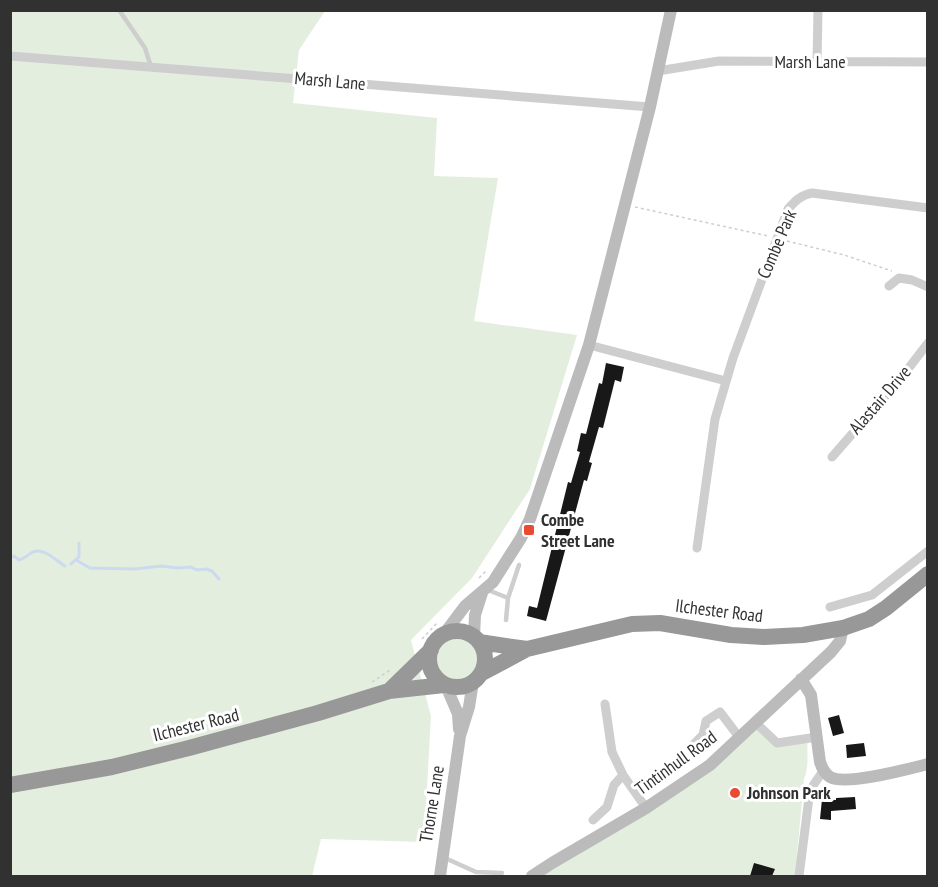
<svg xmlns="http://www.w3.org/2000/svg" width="938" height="887" font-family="'PT Sans Narrow',sans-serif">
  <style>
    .green { fill: #e4eedf }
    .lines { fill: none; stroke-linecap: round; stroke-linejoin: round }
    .stream { stroke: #ccdaee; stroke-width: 3 }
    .building { fill: #181818 }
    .path { stroke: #cecece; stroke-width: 1.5; stroke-dasharray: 3 3; stroke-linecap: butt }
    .lane { stroke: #cecece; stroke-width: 4.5 }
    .street { stroke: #cecece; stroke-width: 9 }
    .secondary { stroke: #bbb; stroke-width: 12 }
    .highway { stroke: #989898; stroke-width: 16 }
    .poi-dot { fill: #ea4932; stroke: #fff; stroke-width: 2 }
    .labels { text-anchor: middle; stroke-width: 6; stroke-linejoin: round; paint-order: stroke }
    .street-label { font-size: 18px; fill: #313131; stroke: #fff }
    .poi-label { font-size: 18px; font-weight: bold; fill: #313131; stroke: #fff; text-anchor: start }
  </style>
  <rect width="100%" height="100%" fill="#fff"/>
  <!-- green -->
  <path class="green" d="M10,11H325L299,50L293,103L437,118L434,176L498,178L474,321L577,335L530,489L472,578L411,640L431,716L424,842L321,839L312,876H11Z
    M435 659a22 22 0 1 1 44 0a22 22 0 1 1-44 0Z
    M755,722L777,743L808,738C806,753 810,765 804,779L797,855L798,876H536L710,765Z"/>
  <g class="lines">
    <!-- stream -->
    <path class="stream" d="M10,558L14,556L19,560C26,558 27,555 33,552C44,547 56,561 65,566
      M76,560L90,568L135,569L161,566L178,568L191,567L197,570L206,569L212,571L219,579
      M71,564L79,557V543"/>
  </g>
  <!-- building -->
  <path class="building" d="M606,363L624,367L621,382L615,380L603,428L599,427L589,462L592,463L587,481L584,480L546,621L527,616L529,606L537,608L568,482L571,483L580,452L577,451L581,433L586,434L599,383L602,384Z
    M839,715L844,733L833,736L828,718Z
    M864,743L866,756L847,758L846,745Z
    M855,797L856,809L831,811V820L820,819L822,799L836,800V798Z
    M754,863L775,869L772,876H750Z"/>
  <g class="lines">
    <!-- path -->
    <path class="path" d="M635,207L768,236
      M787,241L844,255L892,271
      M479,578L486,571
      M422,639L437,623
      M372,682L390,670"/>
    <!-- lane -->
    <path class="lane" d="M119,10L145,48L151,67
      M488,590L508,598
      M506,620L508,598L519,565
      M445,858L476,872L502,873"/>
    <!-- street -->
    <path class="street" d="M10,56L650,107
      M817,62L818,10
      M658,69L664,70L719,61L928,62
      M889,286L899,278L912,280L928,287
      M589,345L726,381
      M832,457L901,378L928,343
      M697,548L715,419L733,358L788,209C795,201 801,195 812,193L928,208
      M830,607L872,595L928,551
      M605,704L612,752L623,775L646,808
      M755,722L777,743L817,737
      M693,745L703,735L706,721L720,712L739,737
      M593,820L607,807L614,785L623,775
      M799,876L810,790L823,771"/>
    <!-- secondary -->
    <path class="secondary" d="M444,634L465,606L493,582L521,538L530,519L589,345L650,107L671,10
      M474,637L475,615L482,593
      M801,679L811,695L820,762C822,768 824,773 830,777C846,786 908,769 928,764
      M446,686L458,714L459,729
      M440,876L460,736L469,707L473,682
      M532,876L552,863L646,808L710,765L831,652L840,641L843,628"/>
    <!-- highway -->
    <path class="highway" d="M429 659a28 28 0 1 1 56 0a28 28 0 1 1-56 0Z
      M479,642L527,649
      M482,673L527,649L632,624L660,623L731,635L764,637L803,635L843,628L869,619L886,608L928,574
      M389,691L431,650
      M10,785L112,767L189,748L318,713L389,691L444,685"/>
  </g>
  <!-- markers -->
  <g class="poi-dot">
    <rect x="523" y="524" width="12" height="12" rx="3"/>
    <circle cx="735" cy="793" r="6"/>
  </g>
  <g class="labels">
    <!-- street labels -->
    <g class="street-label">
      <text x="810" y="68">Marsh Lane</text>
      <text transform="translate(330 81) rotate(5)" y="6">Marsh Lane</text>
      <text transform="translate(777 244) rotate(-67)" y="6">Combe Park</text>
      <text transform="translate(880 400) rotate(-49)" y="6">Alastair Drive</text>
      <text transform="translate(719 611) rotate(7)" y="6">Ilchester Road</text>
      <text transform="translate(196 725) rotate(-14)" y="6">Ilchester Road</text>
      <text transform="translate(676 763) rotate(-36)" y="6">Tintinhull Road</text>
      <text transform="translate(432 804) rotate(-81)" y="6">Thorne Lane</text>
    </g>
    <!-- poi labels -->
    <g class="poi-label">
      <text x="541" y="526">Combe<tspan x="541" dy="21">Street Lane</tspan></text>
      <text x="747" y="799">Johnson Park</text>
    </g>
  </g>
  <!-- border -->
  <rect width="938" height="887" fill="none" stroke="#313131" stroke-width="24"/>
</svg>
